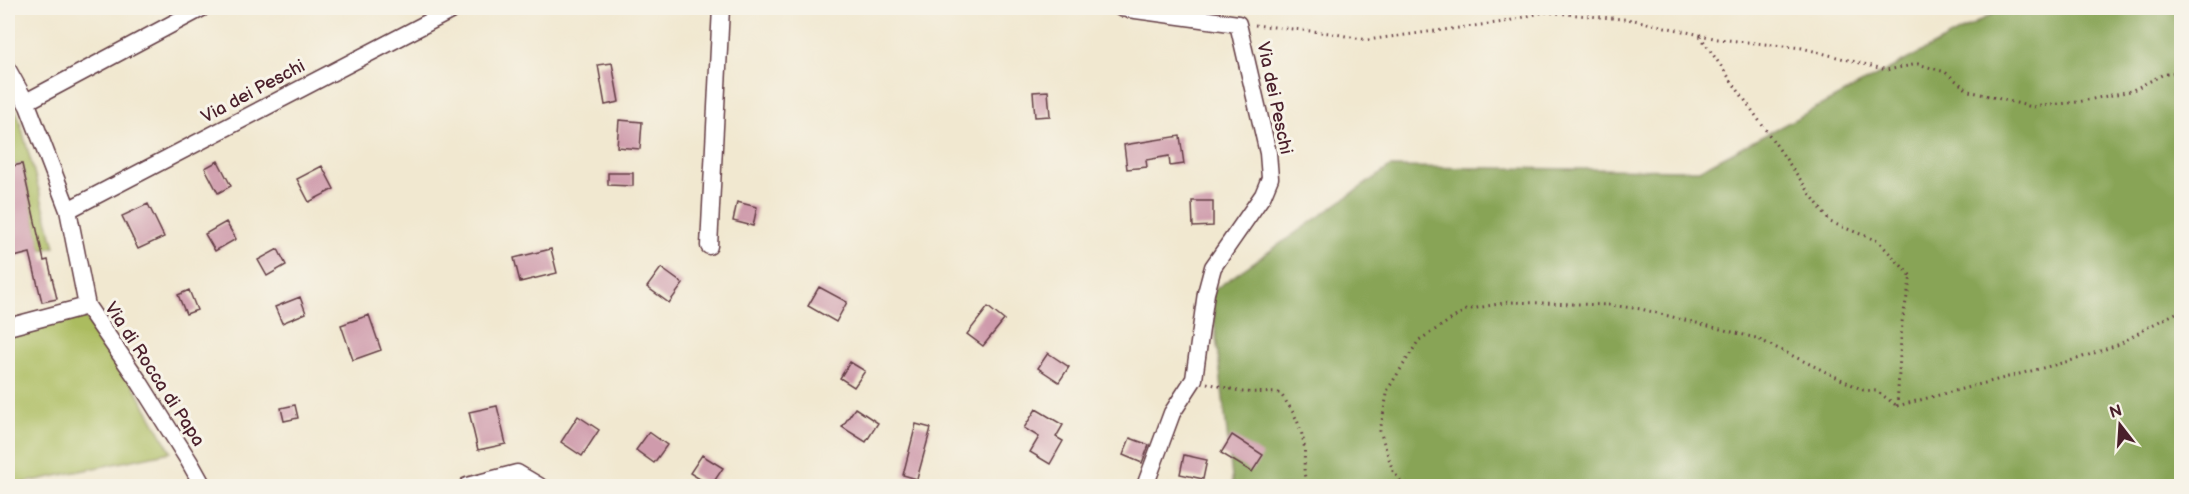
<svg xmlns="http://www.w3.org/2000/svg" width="2189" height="494" font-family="'Balsamiq Sans',sans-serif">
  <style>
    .green { fill: #abbc5f; stroke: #7a6e45; stroke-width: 1.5 }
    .forest { fill: #88a456; stroke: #696240; stroke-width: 1.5 }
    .building { fill: #cf9bac }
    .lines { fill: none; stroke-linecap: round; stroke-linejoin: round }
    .minor-casing { stroke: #633d44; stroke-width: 19 }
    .path { stroke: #633d44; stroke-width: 3; stroke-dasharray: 1.5 4.5; stroke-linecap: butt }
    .minor { stroke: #fff; stroke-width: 16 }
    .labels { text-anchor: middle; stroke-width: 6; stroke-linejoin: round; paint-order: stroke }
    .street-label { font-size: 18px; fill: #4a1f2b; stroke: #f7f3e8 }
  </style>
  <rect width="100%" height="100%" fill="#f7f3e8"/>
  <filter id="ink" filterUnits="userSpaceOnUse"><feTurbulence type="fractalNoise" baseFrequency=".0167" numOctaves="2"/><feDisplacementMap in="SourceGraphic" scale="12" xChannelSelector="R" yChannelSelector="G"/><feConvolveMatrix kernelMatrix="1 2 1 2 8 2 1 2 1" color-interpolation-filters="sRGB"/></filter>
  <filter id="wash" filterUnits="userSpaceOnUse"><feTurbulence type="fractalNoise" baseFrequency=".008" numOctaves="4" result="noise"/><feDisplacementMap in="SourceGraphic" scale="24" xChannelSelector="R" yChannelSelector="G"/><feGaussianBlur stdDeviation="1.35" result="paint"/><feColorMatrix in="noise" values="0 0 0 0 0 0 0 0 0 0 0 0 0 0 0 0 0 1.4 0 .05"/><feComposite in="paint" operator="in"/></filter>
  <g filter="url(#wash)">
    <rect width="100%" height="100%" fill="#f1e8d0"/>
    <!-- green -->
    <path class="green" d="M8,96L18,115L55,247L41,250L22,164L12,166L8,145Z
      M68,312L84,315L119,360L171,452L8,486V327Z"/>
    <!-- forest -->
    <path class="forest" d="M2004,8H2181V486H1233L1211,292L1390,167L1699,170Z"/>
    <g id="blocks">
      <!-- building -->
      <path class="building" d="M612,63L619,102L605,105L598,65Z
        M1048,91L1050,116L1035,117L1033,92Z
        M619,120L642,122L640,149L617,147Z
        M1180,136L1184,164L1170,166L1169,156L1146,160L1147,167L1127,169L1124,145Z
        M218,161L231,186L218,193L205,168Z
        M22,164L44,261L48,260L57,299L42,302L30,253L10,258L8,248V167Z
        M322,166L334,189L309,202L297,179Z
        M608,173H633V186L608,185Z
        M1192,201H1213V226L1193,227Z
        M737,202L757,207L753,226L733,221Z
        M148,204L164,237L138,249L122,216Z
        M226,222L236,239L215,251L205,234Z
        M278,249L286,265L267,276L258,260Z
        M551,249L557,273L520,282L514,258Z
        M661,268L683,284L669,303L647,287Z
        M819,287L847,302L836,322L808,306Z
        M189,290L197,310L186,314L178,295Z
        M300,297L306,313L282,323L275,307Z
        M988,307L1004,320L983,346L967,334Z
        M369,315L381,350L353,360L341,325Z
        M1048,353L1069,367L1059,382L1038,368Z
        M850,362L865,371L854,387L840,378Z
        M295,405L298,418L284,421L281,408Z
        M497,406L506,444L478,450L469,412Z
        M855,408L878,423L866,442L842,427Z
        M1036,409L1063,425L1056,437L1063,441L1050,464L1030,452L1039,437L1024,428Z
        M578,416L599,430L582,456L561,442Z
        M916,424L931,428L917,479L903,475Z
        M649,432L667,445L654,463L636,450Z
        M1232,435L1263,455L1252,472L1221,453Z
        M1130,438L1149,445L1142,463L1123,455Z
        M702,455L723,468L711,486L690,473Z
        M1184,455L1207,460L1203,479L1180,474Z"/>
    </g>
  </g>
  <g filter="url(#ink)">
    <use href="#blocks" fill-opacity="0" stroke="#633d44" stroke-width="1.5"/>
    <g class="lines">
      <!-- minor casing -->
      <g class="minor-casing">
        <path id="minor" d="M1121,8L1238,24L1268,153L1270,178L1263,195L1213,267L1206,293L1194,379L1172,413L1145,486
          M8,70L28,106L68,210L87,306L140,383L189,461L203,486
          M26,102L202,8
          M68,210L456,8
          M709,246L721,8
          M8,327L87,306
          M467,486L517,473L539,486"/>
      </g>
      <!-- path -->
      <path class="path" d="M1255,25L1330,33L1367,40L1504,22L1544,12L1634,20L1718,39L1802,48L1887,70L1918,64L1945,72L1969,91L2032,107L2078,102L2131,91L2162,75L2182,71
        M1700,36L1830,222L1878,241L1911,276L1902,322L1897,406
        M1207,383L1243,392L1280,393C1293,411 1300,422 1304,444C1306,460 1301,472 1308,486
        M1897,406L2077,359L2120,344L2150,326L2182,310
        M1404,486L1393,471L1380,431L1388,389L1419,340L1466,310L1509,302L1609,305L1641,309L1756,338L1863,390L1877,391L1897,406"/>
      <!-- minor -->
      <use href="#minor" class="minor"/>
    </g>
  </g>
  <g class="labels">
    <!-- street labels -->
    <g class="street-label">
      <text transform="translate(253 91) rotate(-28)" y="6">Via dei Peschi</text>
      <text transform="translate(1275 98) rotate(78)" y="6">Via dei Peschi</text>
      <text transform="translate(155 374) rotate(57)" y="6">Via di Rocca di Papa</text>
    </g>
  </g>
  <!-- margin -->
  <rect width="2189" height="494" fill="none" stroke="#f7f3e8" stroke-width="30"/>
  <!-- north arrow -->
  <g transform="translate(2120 425) rotate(343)" stroke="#f7f3e8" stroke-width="4.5" paint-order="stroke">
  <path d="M0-4.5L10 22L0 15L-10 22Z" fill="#4a1f2b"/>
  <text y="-9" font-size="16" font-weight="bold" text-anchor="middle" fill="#4a1f2b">N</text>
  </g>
</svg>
